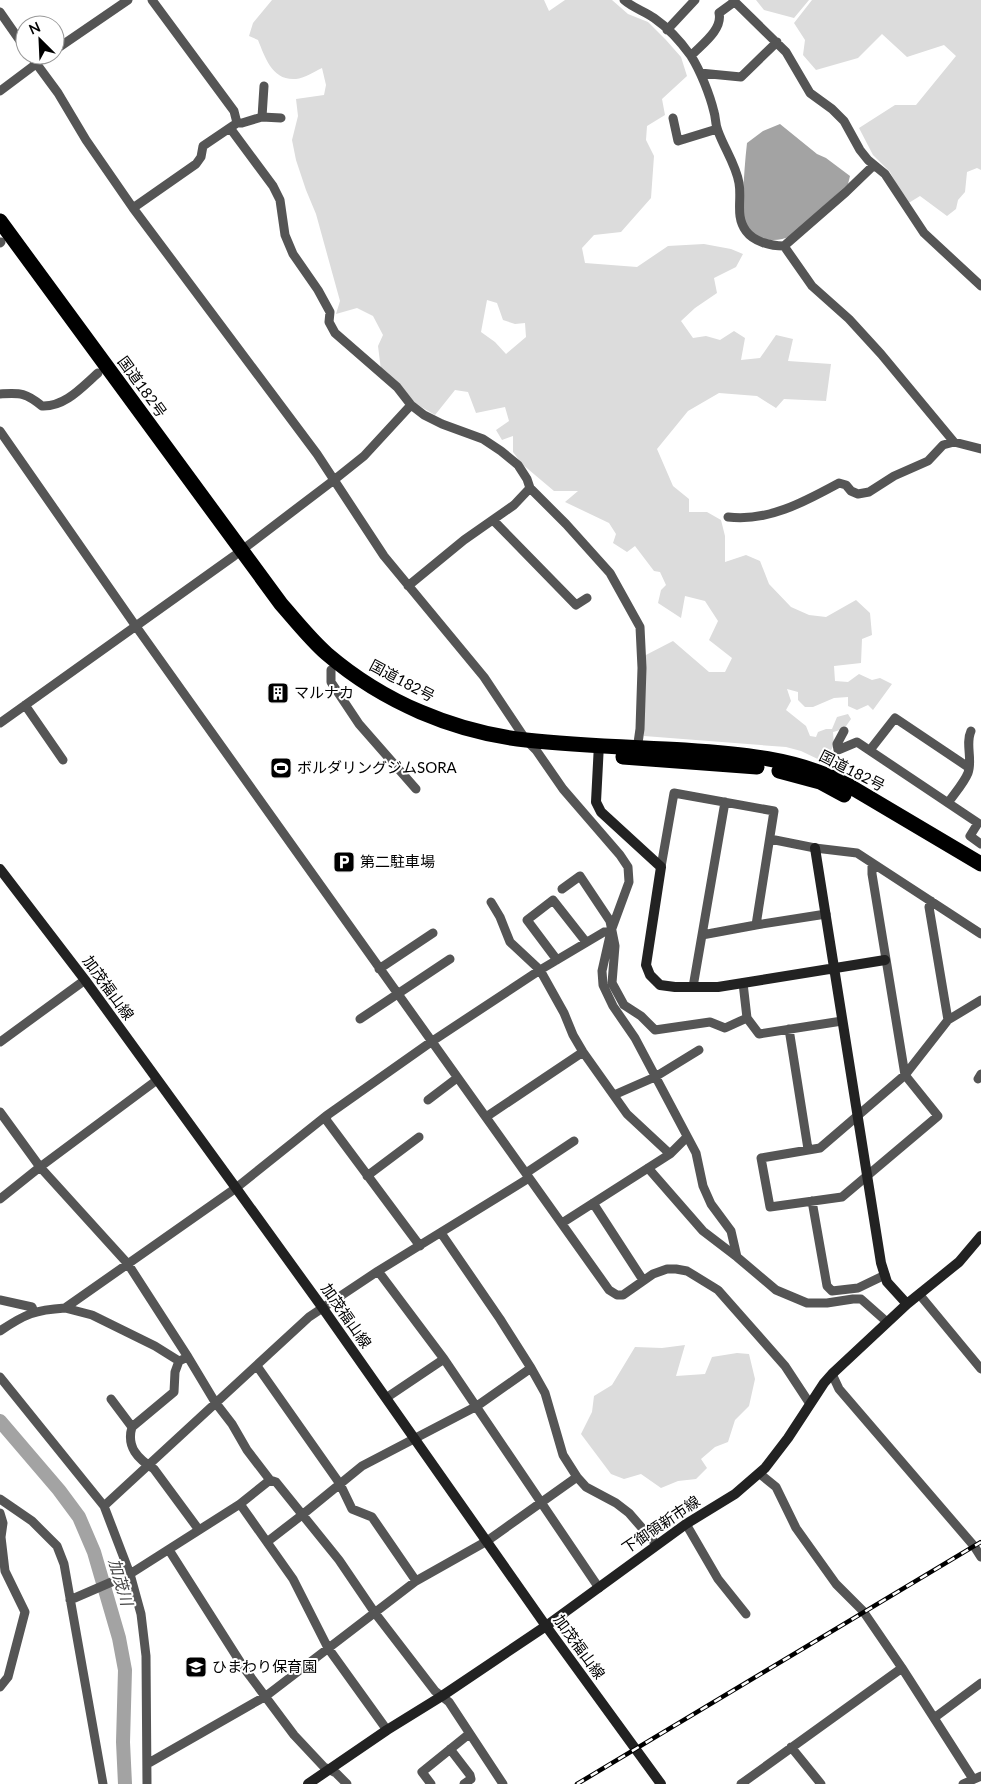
<svg xmlns="http://www.w3.org/2000/svg" width="981" height="1784" font-family="Lato,'Noto Sans JP',sans-serif">
  <style>
    .green { fill: #dcdcdc; fill-rule: evenodd }
    .water { fill: #a3a3a3 }
    .lines { fill: none; stroke-linecap: round; stroke-linejoin: round }
    .river { stroke: #a3a3a3; stroke-width: 14 }
    .street { stroke: #555; stroke-width: 9 }
    .secondary { stroke: #222; stroke-width: 10 }
    .highway { stroke: #000; stroke-width: 15 }
    .rail-casing { stroke: #000; stroke-width: 4.5 }
    .rail { stroke: #fff; stroke-width: 2.5; stroke-dasharray: 8; stroke-linecap: butt }
    .labels { text-anchor: middle; stroke-width: 4; stroke-linejoin: round; paint-order: stroke }
    .street-label { font-size: 15px; fill: #000; stroke: #fff }
    .poi-label { font-size: 15px; fill: #000; stroke: #fff; text-anchor: start }
    .water-label { font-size: 16px; font-style: italic; fill: #444; stroke: #fff }
  </style>
  <rect width="100%" height="100%" fill="#fff"/>
  <!-- green -->
  <path class="green" d="M272,0H544L549,11L565,0H612L628,14L648,22L666,40L681,57L687,76L662,99L665,115L647,126L646,140L654,156L651,198L621,232L594,235L582,248L585,263L637,267L668,246L704,244L731,249L743,254L736,267L714,278L717,293L695,308L681,321L693,338L706,336L720,340L734,331L745,338L741,360L760,358L776,335L793,339L788,361L831,364L826,401L784,399L776,408L757,396L719,393L688,411L657,449L673,486L689,499V512H707L721,520L725,536V562L746,555L760,561L769,584L791,607L809,615L826,617L856,600L870,613L872,635L862,639L861,663L834,666L835,681L848,682L859,674L872,680L880,678L892,684L873,710L868,705L857,710L848,706V697L834,698L813,707H805L798,700V692L787,689L791,701L786,710L806,726L810,736L816,737L818,732L826,729H832L837,717L848,714L851,719L844,729L833,732L834,745L824,762L801,751L786,747L644,736L642,657L673,641L709,672H725L732,658L709,640L718,621L705,601L685,596L681,618L658,603L661,590L666,585L660,572L654,571L635,546L627,552L613,543L616,534L609,523L565,502L578,491H554L522,464L513,452V436L502,440L496,430L509,421L505,407L476,413L468,392L455,390L435,415L411,401L381,370L378,346L383,335L373,316L357,308L336,314L340,301L316,214L306,190L296,160L292,140L298,116L296,99L324,95L326,85L322,68C314,72 304,78 296,79C272,81 265,57 258,40L249,36L253,23ZM487,300L497,303L503,320L515,324L525,323L526,337L506,354L495,342L481,332Z
    M756,0H809L794,18L764,10Z
    M812,0H981V170L977,168L967,172L965,192L958,200L956,209L947,216L920,196L907,204L890,172L873,155L859,128L895,105H916L956,56L944,45L907,57L882,34L858,58L816,70L803,55L805,40L794,23Z
    M685,1345L676,1376L705,1374L712,1357L737,1353L749,1354L755,1379L749,1406L735,1420L728,1442L715,1447L701,1459L707,1468L696,1479L678,1481L661,1488L641,1474L624,1479L611,1474L581,1434L592,1412L594,1396L612,1385L635,1347L662,1348Z"/>
  <!-- water -->
  <path class="water" d="M780,124L817,154L826,158L850,176L848,184L791,236C771,245 747,239 742,214C741,208 743,200 743,194C744,177 745,160 747,143L763,131Z"/>
  <g class="lines">
    <!-- river -->
    <path class="river" d="M0,1421L59,1490L79,1517L94,1552L119,1638L125,1670L123,1742L125,1784"/>
    <!-- street -->
    <path class="street" d="M624,0C633,8 644,11 654,18C667,27 681,42 691,56C700,70 710,95 714,112C716,118 715,124 718,131C724,148 736,165 739,183C742,200 735,216 746,231C754,242 771,246 784,246L846,192L874,165
      M733,0L786,52L810,93L832,109L844,121L860,150L868,160L885,174L924,233L981,286
      M0,12L25,48
      M667,30L695,0
      M55,50L128,0
      M30,55L58,93L86,140L133,208L317,454L384,556L484,677L526,740L536,750L563,789L620,855L628,867L629,882L611,931L602,971L603,985L613,1006L635,1038L696,1153L703,1186L711,1204L731,1231L737,1257L776,1290L807,1303H827L853,1299H861L887,1322
      M691,56C701,45 723,30 719,13L734,2
      M700,73L741,77L777,42
      M0,91L48,55
      M262,117L281,118
      M673,118L678,141L717,129
      M237,123H242L262,117L264,86
      M230,128L273,186L280,200L285,235L293,254L318,290L330,312L329,322L335,333L397,387L411,405L424,415L442,424L483,439L501,451L518,465L527,479L530,488L566,524L610,573L640,627L642,668L640,729L637,750
      M133,208L196,164L201,157L203,146L237,123L234,111L152,0
      M0,243L1,242
      M784,246L812,286L849,319L881,354L954,442
      M0,394C20,393 25,392 42,406C65,407 82,387 98,373
      M0,431L135,625L609,1290L617,1295H623L653,1274L667,1269H676L687,1271L718,1290L785,1366L810,1404
      M728,517C768,522 804,502 839,483L846,485L851,491L858,494L869,492L894,476L928,461L943,445L954,442L981,449
      M493,520L576,605L587,598
      M408,586L464,540L514,505L530,488
      M331,670V682L359,724L416,789
      M25,705L63,760
      M0,723L234,556L334,480L364,456L411,405
      M844,731L837,744L838,750L857,742L978,823L970,836L981,844
      M870,750L895,718L968,767
      M948,803C954,794 964,783 968,773C973,760 965,744 971,731
      M770,839L815,848L857,853L981,934
      M872,863V874L905,1075L938,1116L842,1197L770,1207L761,1158L820,1148L905,1075L948,1020L981,1000
      M661,867L674,793L774,811L756,925
      M562,889L580,876L610,921L615,946L612,983L624,1005L641,1016L655,1030L710,1022L725,1028L747,1018
      M931,901L929,907L948,1020
      M491,902L500,917L510,942L540,970L564,1013L573,1035L583,1052L627,1114L670,1154
      M702,935L756,925L826,914
      M557,960L527,920L553,900L586,942
      M379,969L433,933
      M743,983L747,1018L759,1034L842,1021
      M693,987L725,802
      M360,1019L450,959
      M789,1029L808,1149
      M0,1042L85,980
      M978,1079L981,1074
      M614,1095L655,1077L699,1050
      M428,1100L457,1078
      M0,1112L40,1167L128,1264L188,1357L215,1402L232,1424L247,1450L270,1480L276,1482L339,1560L375,1613L435,1691L449,1702L503,1784
      M326,1116L327,1121L420,1246
      M486,1117L583,1052
      M648,1168L703,1231L737,1257
      M526,1173L574,1141
      M367,1176L419,1137
      M0,1199L40,1167L157,1080
      M812,1201L827,1286L832,1291L858,1288L885,1275
      M593,1203L643,1280
      M562,1223L670,1154L687,1137
      M441,1233L500,1319L531,1368L545,1393L563,1455L577,1477L586,1487L616,1503L629,1513L656,1544
      M378,1271L444,1359L599,1588
      M919,1294L981,1369
      M0,1300L32,1307L34,1312
      M65,1308L92,1315L155,1346L179,1361L188,1357
      M0,1331C25,1314 35,1310 65,1308L236,1188L326,1116L431,1042L540,970L604,932L611,931
      M257,1366L340,1484L352,1509L372,1517L416,1581
      M832,1374L839,1389L974,1546L981,1557
      M0,1377L104,1506L130,1574L141,1614L146,1656L147,1784
      M386,1398L444,1359
      M111,1399L132,1427C126,1447 138,1459 154,1469L199,1530
      M132,1427L174,1392L175,1372L179,1361
      M760,1474L776,1487L796,1528L836,1584L863,1611L902,1668L973,1779
      M0,1499L32,1521L57,1546L64,1564L103,1784
      M240,1504L293,1579L328,1648L387,1730
      M104,1506L309,1317L378,1271L529,1178
      M0,1513L3,1523L1,1537L5,1571L25,1612L8,1677L0,1687
      M686,1524L718,1579L746,1614
      M267,1542L302,1515L362,1466L477,1406L531,1368
      M169,1550L244,1668L294,1735L324,1767L336,1773L347,1784
      M70,1600L130,1574L240,1504L270,1480
      M934,1718L981,1683
      M791,1747L821,1784
      M450,1749L470,1775L471,1779L464,1784
      M147,1764L266,1696L416,1581L487,1541L577,1477
      M431,1784L422,1772L469,1734
      M741,1784L902,1668
      M963,1784L981,1776"/>
    <!-- secondary -->
    <path class="secondary" d="M599,744L596,802L601,812L661,867L646,965L650,975L660,985L675,987H718L885,960
      M815,848L881,1263L887,1282L907,1304
      M0,869L85,980L236,1188L322,1307L546,1626L661,1784
      M308,1784L387,1730L442,1696L546,1626L686,1524L735,1494L765,1468L788,1438L824,1383L832,1374L907,1304L959,1262L981,1236"/>
    <!-- highway -->
    <path class="highway" d="M0,221L281,604C296,621 310,639 327,654C383,702 454,732 526,740C578,746 632,747 685,750C741,754 796,758 846,784L981,864
      M623,757L757,767
      M779,771L820,782L844,795"/>
    <!-- rail casing -->
    <g class="rail-casing">
      <path id="rail" d="M577,1784L981,1542"/>
    </g>
    <!-- rail -->
    <use href="#rail" class="rail"/>
  </g>
  <!-- icons -->
  <defs>
    <g id="building-square" transform="scale(1.125)"><rect x="-9" y="-9" width="18" height="18" rx="4" fill="#000" stroke="#fff"/><path d="M-4-6H4V6H1V3H-1V6H-4ZM-2.5-4.3h1.7v1.8h-1.7ZM.8-4.3h1.7v1.8H.8ZM-2.5-1h1.7V.8h-1.7ZM.8-1h1.7V.8H.8Z" fill="#fff"/></g>
    <g id="stadium-square" transform="scale(1.125)"><rect x="-9" y="-9" width="18" height="18" rx="4" fill="#000" stroke="#fff"/><path d="M0-5a6.5 5 0 1 0 0 10a6.5 5 0 1 0 0-10ZM-3.5-1.8h7v3.6h-7Z" fill="#fff"/></g>
    <g id="parking-square" transform="scale(1.125)"><rect x="-9" y="-9" width="18" height="18" rx="4" fill="#000" stroke="#fff"/><path d="M-3.5-5.5H1a3.5 3.5 0 0 1 0 7H-1V5.5H-3.5ZM-1-3.4V-.6H.8a1.4 1.4 0 0 0 0-2.8Z" fill="#fff"/></g>
    <g id="school-square" transform="scale(1.125)"><rect x="-9" y="-9" width="18" height="18" rx="4" fill="#000" stroke="#fff"/><path d="M0-5L7-2L0 1L-7-2ZM-4 1L0 2.5L4 1V4Q0 6-4 4Z" fill="#fff"/></g>
  </defs>
  <g fill-rule="evenodd">
    <use href="#building-square" x="278" y="693"/>
    <use href="#stadium-square" x="281" y="768"/>
    <use href="#parking-square" x="344" y="862"/>
    <use href="#school-square" x="196" y="1667"/>
  </g>
  <g class="labels">
    <!-- street labels -->
    <g class="street-label">
      <text transform="translate(142 387) rotate(54)" y="5">国道182号</text>
      <text transform="translate(402 681) rotate(28)" y="5">国道182号</text>
      <text transform="translate(852 771) rotate(27)" y="5">国道182号</text>
      <text transform="translate(108 988) rotate(54)" y="5">加茂福山線</text>
      <text transform="translate(346 1316) rotate(55)" y="5">加茂福山線</text>
      <text transform="translate(661 1525) rotate(-34)" y="5">下御領新市線</text>
      <text transform="translate(579 1647) rotate(54)" y="5">加茂福山線</text>
    </g>
    <!-- poi labels -->
    <g class="poi-label">
      <text x="294" y="698">マルナカ</text>
      <text x="297" y="773">ボルダリングジムSORA</text>
      <text x="360" y="867">第二駐車場</text>
      <text x="212" y="1672">ひまわり保育園</text>
    </g>
    <!-- water labels -->
    <g class="water-label">
      <text transform="translate(121 1582) rotate(74)" y="6">加茂川</text>
    </g>
  </g>
  <!-- north arrow -->
  <g transform="translate(40 40) rotate(336)"><circle r="24" fill="#ffffff" stroke="#999999"/>
  <path d="M0-4L9 19L0 12L-9 19Z" fill="#000000"/>
  <text y="-8" font-size="14" font-weight="bold" text-anchor="middle" fill="#000000">N</text>
  </g>
</svg>
